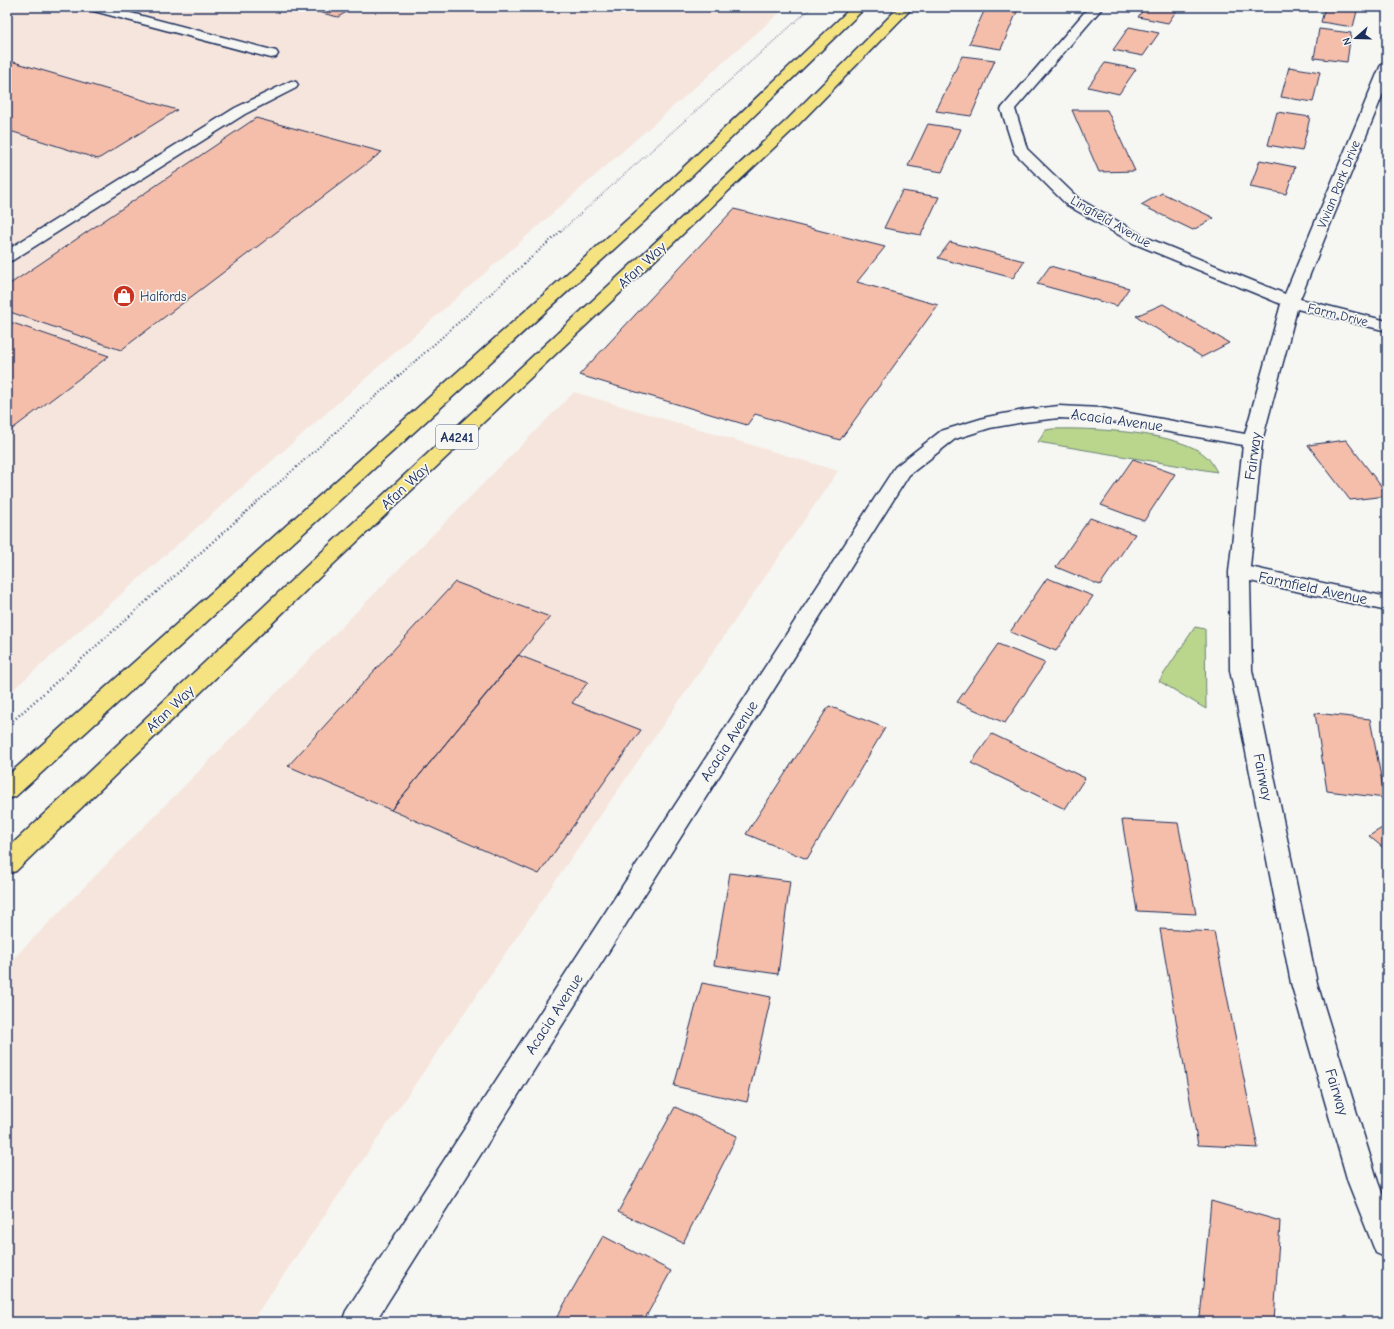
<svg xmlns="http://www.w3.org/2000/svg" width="1394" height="1329" font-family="'Comic Neue',sans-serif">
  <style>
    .built { fill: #f6e5dc }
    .green { fill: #bad68d; stroke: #6a8276 }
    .building { fill: #f5beaa; stroke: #1b2f5e }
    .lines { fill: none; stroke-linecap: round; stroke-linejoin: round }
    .service-casing { stroke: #1b2f5e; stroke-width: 3 }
    .minor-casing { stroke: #1b2f5e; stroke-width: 3 }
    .primary-casing { stroke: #1b2f5e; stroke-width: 3 }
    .path-far2 { stroke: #1b2f5e; stroke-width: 1.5; stroke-dasharray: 0.5 2; stroke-linecap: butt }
    .path-far1 { stroke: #1b2f5e; stroke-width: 2; stroke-dasharray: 1 2.5; stroke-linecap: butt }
    .path { stroke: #1b2f5e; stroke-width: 2.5; stroke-dasharray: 1 3; stroke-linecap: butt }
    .service { fill: #f6f6f2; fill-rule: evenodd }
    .minor { fill: #f6f6f2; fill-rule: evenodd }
    .primary { fill: #f5e382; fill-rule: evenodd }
    .labels { text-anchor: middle; stroke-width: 3.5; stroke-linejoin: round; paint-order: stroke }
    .far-street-label { font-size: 13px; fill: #1b2f5e; stroke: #f6f6f2 }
    .far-poi-label { font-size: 13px; fill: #1b2f5e; stroke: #f6f6f2; text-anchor: start }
    .shield { fill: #f6f6f2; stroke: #5d6b8a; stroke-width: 1 }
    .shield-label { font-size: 14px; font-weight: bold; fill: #1b2f5e }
    .street-label { font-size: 15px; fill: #1b2f5e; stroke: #f6f6f2 }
  </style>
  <rect width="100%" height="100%" fill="#f6f6f2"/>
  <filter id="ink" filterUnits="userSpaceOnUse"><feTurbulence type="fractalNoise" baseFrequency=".025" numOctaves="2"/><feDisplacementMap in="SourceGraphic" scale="8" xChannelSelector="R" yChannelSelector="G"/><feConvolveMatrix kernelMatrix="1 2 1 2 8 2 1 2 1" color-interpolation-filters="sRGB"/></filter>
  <g filter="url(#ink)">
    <!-- built -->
    <path class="built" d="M7,7H786L7,695Z
      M574,392L838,471L251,1322H7V965Z"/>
    <!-- green -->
    <path class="green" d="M1052,429C1088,428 1181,431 1207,457C1211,461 1214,467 1217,472L1038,442L1046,430Z
      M1195,627L1205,629L1206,709L1159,681Z"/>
    <!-- building -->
    <path class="building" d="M298,7H355L338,17Z
      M986,7H1019L1001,49L969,44Z
      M1145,7H1179L1168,23L1138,17Z
      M1325,7H1358L1353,27L1321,22Z
      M1129,27L1159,33L1143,56L1113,50Z
      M1319,29L1351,33L1347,62L1314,58Z
      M962,56L995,60L971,116L936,111Z
      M7,60L177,110L98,159L7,130Z
      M1105,63L1136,69L1119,94L1088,87Z
      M1289,67L1320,72L1313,102L1281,97Z
      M1072,110H1107L1135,171L1099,172Z
      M1277,112L1310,117L1302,151L1268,145Z
      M256,118L382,152L121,350L7,311V286Z
      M928,124L961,129L942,172L908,166Z
      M1260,160L1295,167L1286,194L1250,187Z
      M902,191L939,197L921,235L884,228Z
      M1162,193L1214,218L1193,230L1141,205Z
      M734,209L885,247L857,282L938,305L840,440L755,414L747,425L579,375Z
      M950,242L1024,261L1013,278L938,258Z
      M1050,266L1129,288L1117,306L1037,284Z
      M1163,304L1229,343L1202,357L1136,316Z
      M7,321L109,356L7,433Z
      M1346,440L1387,494V496L1350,500L1308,445Z
      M1133,459L1175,474L1144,521L1101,505Z
      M1090,518L1135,534L1100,585L1056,567Z
      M1047,578L1093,596L1056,651L1010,632Z
      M455,582L550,617L391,810L288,766Z
      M998,644L1045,663L1005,723L957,702Z
      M518,655L588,682L572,703L641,730L539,874L391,810Z
      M829,706L885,728L807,859L746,834Z
      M1315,713L1370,719L1385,798L1327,791Z
      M992,734L1085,778L1065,809L971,763Z
      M1122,820L1178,823L1196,914L1137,911Z
      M1387,825V851L1369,836Z
      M730,873L790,881L778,974L714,965Z
      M1160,929L1214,932L1258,1148L1198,1145Z
      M702,983L771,997L747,1102L674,1086Z
      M675,1107L737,1136L683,1243L618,1212Z
      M1211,1201L1280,1221L1274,1322H1213L1200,1318Z
      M603,1236L671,1271L643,1322H554Z"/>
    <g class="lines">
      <!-- service casing -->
      <g class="service-casing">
        <path id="service" d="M88,7H108L276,51L278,54L276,57L271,58L90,10Z
          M291,81L296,82L298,85L296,88L245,114L13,260L7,262V250L235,108Z"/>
      </g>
      <!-- minor casing -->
      <g class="minor-casing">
        <path id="minor" d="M1089,7H1103L1015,109L1027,149L1079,199L1145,237L1285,294L1380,67L1382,64L1387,63V84L1300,299L1387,321V331L1297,309L1262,441L1250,567L1387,597V611L1250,581L1252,670L1317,983L1378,1182L1387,1206V1258L1376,1253L1348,1182L1291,983L1230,670L1229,572L1243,445L1101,420L1059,418L1024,422L990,428L955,439L909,475L375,1322H342L346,1311L895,467L941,431L987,417L1024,410L1059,406L1101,408L1245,434L1281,304L1133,243L1067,205L1015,153L1001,109Z"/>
      </g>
      <!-- primary casing -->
      <g class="primary-casing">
        <path id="primary" d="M852,7H866L660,207L15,797L7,799V776L648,201Z
          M899,7H913L798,125L325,572L16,871L7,874V849L311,562L788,119Z"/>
      </g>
      <!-- path-far2 -->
      <path class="path-far2" d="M560,232L812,7"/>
      <!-- path-far1 -->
      <path class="path-far1" d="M236,521L561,231"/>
      <!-- path -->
      <path class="path" d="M7,726L237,520"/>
      <!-- service -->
      <use href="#service" class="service"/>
      <!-- minor -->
      <use href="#minor" class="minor"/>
      <!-- primary -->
      <use href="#primary" class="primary"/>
    </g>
  </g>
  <!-- icons -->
  <defs>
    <g id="shop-disc" transform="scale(1.15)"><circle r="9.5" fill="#c8321e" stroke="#f6f6f2"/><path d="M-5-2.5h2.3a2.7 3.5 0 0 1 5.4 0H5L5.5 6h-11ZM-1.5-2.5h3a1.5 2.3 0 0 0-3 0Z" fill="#fff"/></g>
  </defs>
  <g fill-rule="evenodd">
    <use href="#shop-disc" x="124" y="296"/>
  </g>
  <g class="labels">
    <!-- far-street labels -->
    <g class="far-street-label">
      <text transform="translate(1338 184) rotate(-68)" y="5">Vivian Park Drive</text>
      <text transform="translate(1111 221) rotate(30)" y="5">Lingfield Avenue</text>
      <text transform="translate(1338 314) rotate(14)" y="5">Farm Drive</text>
    </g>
    <!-- far-poi labels -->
    <g class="far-poi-label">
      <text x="140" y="301">Halfords</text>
    </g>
    <!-- shield labels -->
    <rect class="shield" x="436" y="425" width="42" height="24" rx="3"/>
    <g class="shield-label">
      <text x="457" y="442">A4241</text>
    </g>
    <!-- street labels -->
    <g class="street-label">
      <text transform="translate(642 265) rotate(-43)" y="5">Afan Way</text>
      <text transform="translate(1117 420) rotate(8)" y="5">Acacia Avenue</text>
      <text transform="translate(1253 456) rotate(-82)" y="5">Fairway</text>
      <text transform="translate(405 486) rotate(-43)" y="5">Afan Way</text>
      <text transform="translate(1313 588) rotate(12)" y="5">Farmfield Avenue</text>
      <text transform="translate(170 709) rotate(-44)" y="5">Afan Way</text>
      <text transform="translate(729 741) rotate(-57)" y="5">Acacia Avenue</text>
      <text transform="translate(1263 777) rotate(79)" y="5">Fairway</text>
      <text transform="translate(554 1014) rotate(-57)" y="5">Acacia Avenue</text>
      <text transform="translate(1337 1092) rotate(73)" y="5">Fairway</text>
    </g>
  </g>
  <!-- margin -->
  <rect width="1394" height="1329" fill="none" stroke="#f6f6f2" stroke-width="24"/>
  <rect x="12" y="12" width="1370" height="1305" fill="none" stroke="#1b2f5e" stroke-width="1.5" filter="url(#ink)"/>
  <!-- north arrow -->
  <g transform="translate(1356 38) rotate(250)" stroke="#f6f6f2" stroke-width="3" paint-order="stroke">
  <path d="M0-3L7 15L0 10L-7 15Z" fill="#1b2f5e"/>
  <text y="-6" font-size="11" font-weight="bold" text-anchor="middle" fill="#1b2f5e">N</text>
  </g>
</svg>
